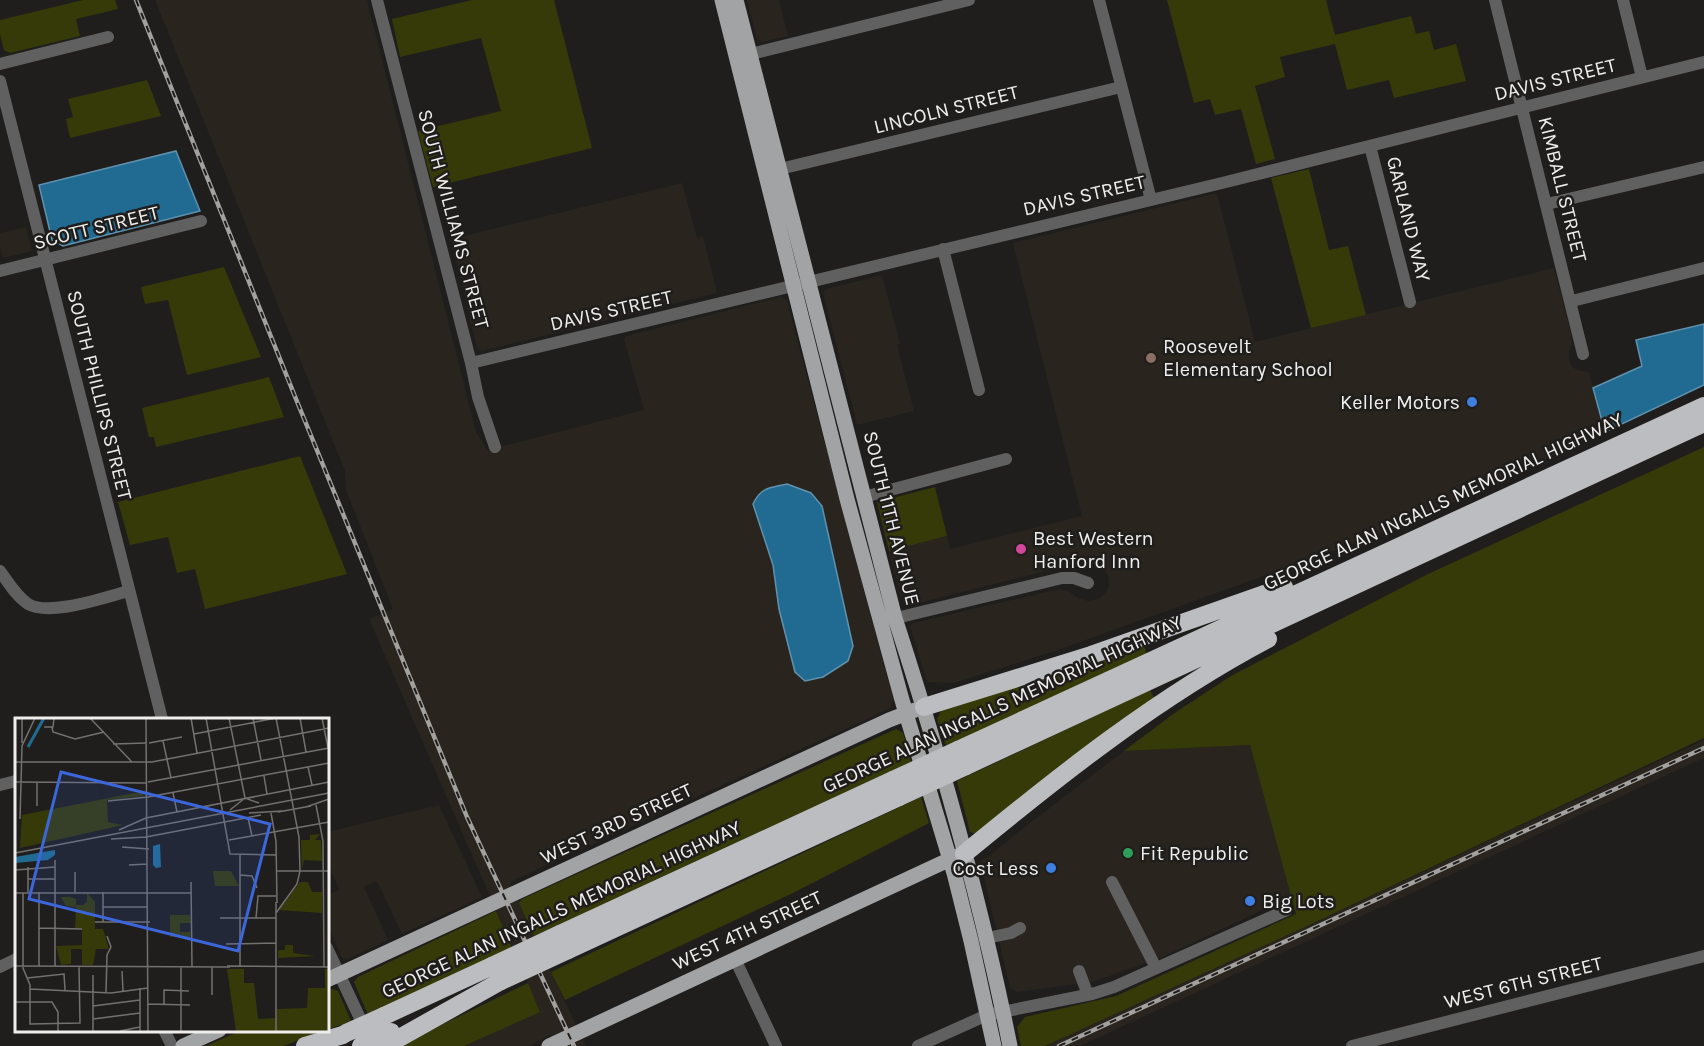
<svg xmlns="http://www.w3.org/2000/svg" width="1704" height="1046" font-family="Karla,sans-serif">
  <style>
    .built { fill: #2a241e }
    .green { fill: #363a09 }
    .water { fill: #216b93; stroke: #5f92ae; stroke-width: 1.5 }
    .lines { fill: none; stroke-linecap: round; stroke-linejoin: round }
    .minor { stroke: #606061; stroke-width: 12 }
    .major { stroke: #a2a3a5; stroke-width: 15 }
    .highway { stroke: #bcbdc0; stroke-width: 18 }
    .rail-casing { stroke: #a2a19f; stroke-width: 4.5 }
    .rail { stroke: #1f1e1c; stroke-width: 2; stroke-dasharray: 7; stroke-linecap: butt }
    .highway-bridge { stroke: #bcbdc0; stroke-width: 18 }
    .education-dot { fill: #8d6e63; stroke: #1f1e1c; stroke-width: 2 }
    .shop-dot { fill: #3f7fe0; stroke: #1f1e1c; stroke-width: 2 }
    .hotel-dot { fill: #d1479c; stroke: #1f1e1c; stroke-width: 2 }
    .leisure-dot { fill: #2e9e5b; stroke: #1f1e1c; stroke-width: 2 }
    .labels { text-anchor: middle; stroke-width: 5; stroke-linejoin: round; paint-order: stroke }
    .street-label { font-size: 20px; fill: #efeeed; stroke: #1f1e1c }
    .poi-label { font-size: 20px; fill: #efeeed; stroke: #1f1e1c; text-anchor: start }
    .inset-river { fill: none; stroke: #216b93; stroke-width: 3 }
    .inset-road { fill: none; stroke: #727170; stroke-width: 1.5 }
    .view { fill: #3c66db; fill-opacity: 0.15; stroke: #3c66db; stroke-width: 3 }
    .inset-edge { fill: none; stroke: #efeeed; stroke-width: 3 }
  </style>
  <rect width="100%" height="100%" fill="#1f1e1c"/>
  <!-- built -->
  <path class="built" d="M155,0H367L476,432L487,450L644,410L624,339L626,336L781,297L787,301L884,666L894,699L889,709L510,882L534,936L586,1046H555L550,1035L529,1046H464L540,1011L369,619L393,609L346,490L345,471Z
    M747,0H779L788,36L762,42L757,39Z
    M682,183L697,238L703,237L717,293L482,351L477,348L451,239Z
    M1217,193L1255,342L1554,268L1571,334L1572,344L1569,351V360L1571,366L1577,370L1589,372L1605,432L1400,527L1058,650L954,683L927,682L910,626L913,623L1059,589L1070,592L1078,598L1088,601L1098,599L1105,593L1109,586L1108,575L1103,568L1095,563L1086,561L907,606L903,602L889,551L947,536L950,549L1082,516L1013,243Z
    M26,227L32,251L3,258L0,247V233Z
    M882,275L900,344L897,345L914,411L857,425L823,293L826,289Z
    M1704,740V758L1080,1046H1045L1305,927Z
    M1250,745L1292,896L1158,959L1092,982L1017,992L1010,988L980,861L990,856L1013,836L1124,751Z
    M439,805L482,897L402,934L377,881L364,887L388,940L348,959L342,958L327,924V895L339,890L327,861V832Z"/>
  <!-- green -->
  <path class="green" d="M83,0H115L118,9L76,19L80,36L10,53L4,50L0,34V20Z
    M472,0H554L592,148L433,187L418,131L501,111L481,38L400,57L392,19Z
    M1167,0H1326L1335,35L1411,16L1416,34L1429,31L1434,50L1456,44L1466,81L1394,98L1389,80L1347,90L1335,44L1280,57L1285,77L1255,86L1275,159L1256,164L1241,109L1215,115L1210,99L1194,103Z
    M147,80L161,116L70,138L66,119L73,117L68,99Z
    M1309,169L1329,250L1348,246L1366,315L1311,328L1271,178Z
    M224,267L261,357L187,375L168,300L145,304L141,287Z
    M269,377L284,417L156,447L154,437H149L142,408Z
    M1704,447V738L1305,927L1045,1046H1021L1017,1027L1025,1017L1116,996L1296,914L1250,745L1124,751L1176,712L1231,676L1428,574Z
    M300,456L347,574L205,609L195,569L177,573L168,537L130,545L118,502Z
    M935,487L947,536L889,551L877,502Z
    M1143,642L1147,655L946,746L937,719L941,711Z
    M1150,690L1156,701L977,834L970,832L957,781Z
    M896,729L903,733L911,762L534,936L519,903L522,899Z
    M921,797L929,823L793,893L565,1000L551,972Z
    M496,911L512,948L368,1015L354,982L358,977Z
    M528,983L540,1012L464,1046H398Z
    M332,989L338,991L351,1021L283,1046H206L242,1030H327V991Z"/>
  <!-- water -->
  <path class="water" d="M176,151L200,211L63,246L52,240L39,185Z
    M1704,324V385L1605,432L1593,388L1642,366L1636,340Z
    M787,484L811,493L822,506L853,646L848,661L823,677L805,681L795,672L779,609L773,565L753,504C761,487 770,488 787,484Z"/>
  <g class="lines">
    <!-- minor -->
    <path class="minor" d="M377,0L471,363L478,397L495,447
      M1099,0L1151,200
      M1495,0L1583,354
      M1623,0L1642,77
      M743,56L969,0
      M0,64L108,37
      M0,81L162,719
      M1370,146L1410,302
      M780,169L1121,87
      M1547,204L1704,167
      M943,249L979,390
      M0,271L201,221
      M1572,301L1704,268
      M471,363L1222,183L1704,62
      M864,497L1006,459
      M0,571C8,582 16,596 28,604C49,617 105,597 129,591
      M888,620L1062,578H1074L1088,583
      M0,785L16,781
      M1112,882L1156,968
      M987,938L1011,933L1020,928
      M327,948L366,1031
      M735,959L776,1046
      M0,967L16,959
      M1079,971L1088,995
      M164,1030L172,1046
      M918,1046L987,1015L1092,994L1114,987L1287,910
      M1352,1046L1704,956"/>
    <!-- major -->
    <path class="major" d="M722,0L847,499L902,700L954,873L971,941L994,1046
      M736,0L895,618C941,759 981,902 1010,1046
      M327,980L889,720L915,710
      M183,1046L219,1030
      M549,1046L957,856"/>
    <!-- highway -->
    <path class="highway" d="M924,707L1091,655L1284,587
      M958,750L1704,406
      M966,766L1704,423
      M964,854C1060,775 1158,697 1268,639
      M560,934L893,780
      M568,950L899,797
      M384,1016L492,966
      M305,1046L343,1035
      M385,1046L501,981"/>
    <!-- rail casing -->
    <g class="rail-casing">
      <path id="rail" d="M136,0L296,399L467,817L574,1046
        M1059,1046L1704,748"/>
    </g>
    <!-- rail -->
    <use href="#rail" class="rail"/>
    <!-- highway-bridge -->
    <path class="highway-bridge" d="M893,780L958,750
      M899,797L966,766
      M492,966L560,934
      M501,981L568,950
      M346,1033L384,1016
      M361,1046L391,1032"/>
  </g>
  <!-- markers -->
  <circle class="education-dot" cx="1151" cy="358" r="6"/>
  <g class="shop-dot">
    <circle cx="1472" cy="402" r="6"/>
    <circle cx="1051" cy="868" r="6"/>
    <circle cx="1250" cy="901" r="6"/>
  </g>
  <circle class="hotel-dot" cx="1021" cy="549" r="6"/>
  <circle class="leisure-dot" cx="1128" cy="853" r="6"/>
  <g class="labels">
    <!-- street labels -->
    <g class="street-label">
      <text transform="translate(1555 79) rotate(-14)" y="7">DAVIS STREET</text>
      <text transform="translate(946 109) rotate(-14)" y="7">LINCOLN STREET</text>
      <text transform="translate(1563 189) rotate(76)" y="7">KIMBALL STREET</text>
      <text transform="translate(1084 195) rotate(-13)" y="7">DAVIS STREET</text>
      <text transform="translate(454 219) rotate(75)" y="7">SOUTH WILLIAMS STREET</text>
      <text transform="translate(1409 219) rotate(76)" y="7">GARLAND WAY</text>
      <text transform="translate(96 227) rotate(-14)" y="7">SCOTT STREET</text>
      <text transform="translate(611 310) rotate(-13)" y="7">DAVIS STREET</text>
      <text transform="translate(100 395) rotate(76)" y="7">SOUTH PHILLIPS STREET</text>
      <text transform="translate(1443 501) rotate(-25)" y="7">GEORGE ALAN INGALLS MEMORIAL HIGHWAY</text>
      <text transform="translate(892 518) rotate(76)" y="7">SOUTH 11TH AVENUE</text>
      <text transform="translate(1002 704) rotate(-25)" y="7">GEORGE ALAN INGALLS MEMORIAL HIGHWAY</text>
      <text transform="translate(616 823) rotate(-25)" y="7">WEST 3RD STREET</text>
      <text transform="translate(561 909) rotate(-25)" y="7">GEORGE ALAN INGALLS MEMORIAL HIGHWAY</text>
      <text transform="translate(747 930) rotate(-25)" y="7">WEST 4TH STREET</text>
      <text transform="translate(1523 982) rotate(-14)" y="7">WEST 6TH STREET</text>
    </g>
    <!-- poi labels -->
    <g class="poi-label">
      <text x="1163" y="353">Roosevelt<tspan x="1163" dy="23">Elementary School</tspan></text>
      <text x="1460" y="409" text-anchor="end">Keller Motors</text>
      <text x="1033" y="545">Best Western<tspan x="1033" dy="23">Hanford Inn</tspan></text>
      <text x="1140" y="860">Fit Republic</text>
      <text x="1039" y="875" text-anchor="end">Cost Less</text>
      <text x="1262" y="908">Big Lots</text>
    </g>
  </g>
  <!-- overview -->
  <g transform="translate(15 718)">
    <rect width="314" height="314" fill="#1f1e1c"/>
    <path d="M130,73L128,78L92,82L93,104L108,107L5,130L7,97ZM305,116L300,122H306L307,143L289,142L287,152L286,122H295V117ZM198,153H216L224,168H200ZM285,164H293L297,174H307V195L264,192ZM72,175L80,184V211H88L94,231H81L78,247H67V231H56V246L46,247L41,228L67,227V210H60L61,189L51,188L46,179H55L61,181V187H68L72,184ZM155,197H175L176,205H165V214H176L175,219H155ZM270,227H278V235L300,238L263,240V232H270ZM212,251H229V265H239L243,301L262,300V291L292,290L293,270H310V251H313V313H221Z" fill="#363a09"/>
    <path d="M145,126L146,149L141,150L138,147V128ZM40,132V137L33,142L0,145V139Z" fill="#216b93"/>
    <path class="inset-river" d="M13,29L29,0"/>
    <path class="inset-road" d="M7,0V25M75,0L117,44M131,0L133,313M176,0L182,35M191,0L215,136L261,137M214,0L230,80M238,0L246,42M261,0L284,119L285,153L282,166L261,195M285,0L291,34M307,0L313,30M29,9H38L39,0M37,9L38,14L60,21L89,14M179,16L261,0M148,23L156,60M134,25L167,19M98,26L132,25M0,44H137L314,10M293,49L297,67M249,58L252,76M0,64L131,65M133,64L314,30M158,75L162,94M93,83L133,79L314,45M301,87L308,123L309,249M22,88V65M291,89L314,81M215,92L230,80L244,85M263,94L296,88M234,95L267,93M256,95L261,123L262,185M131,100L314,64M233,100L237,118M5,101L7,28L20,0M104,112L131,100M131,119L246,97M96,121L131,119M214,122L314,104M107,129L134,131M0,135L314,75M225,137V249M40,142V248M114,147L132,146M0,152L40,149M261,153H314M60,154V174M225,157L237,158L242,170M13,161H40M176,164L177,249M13,174V149M24,174V248M88,174V204M0,175H176M8,175V250L15,267V306L65,305L64,248M261,184V313M88,189H132M205,200H261M241,200L243,178H261M80,204H135M24,210L67,211M211,226L261,225M0,248L215,249M212,248L314,249M166,249V313M107,253L108,273M78,257V313M12,260L49,256L50,272M125,270V313M15,271L96,275L133,270M91,275L92,237L96,229L92,218M197,277V249M0,284H37L43,294V313M133,286L175,287M149,286V272L174,273M78,288L125,282M78,301L125,295M105,313L125,309"/>
    <path class="view" d="M46,54L255,106L223,233L14,181Z"/>
    <rect width="314" height="314" class="inset-edge"/>
  </g>
</svg>
